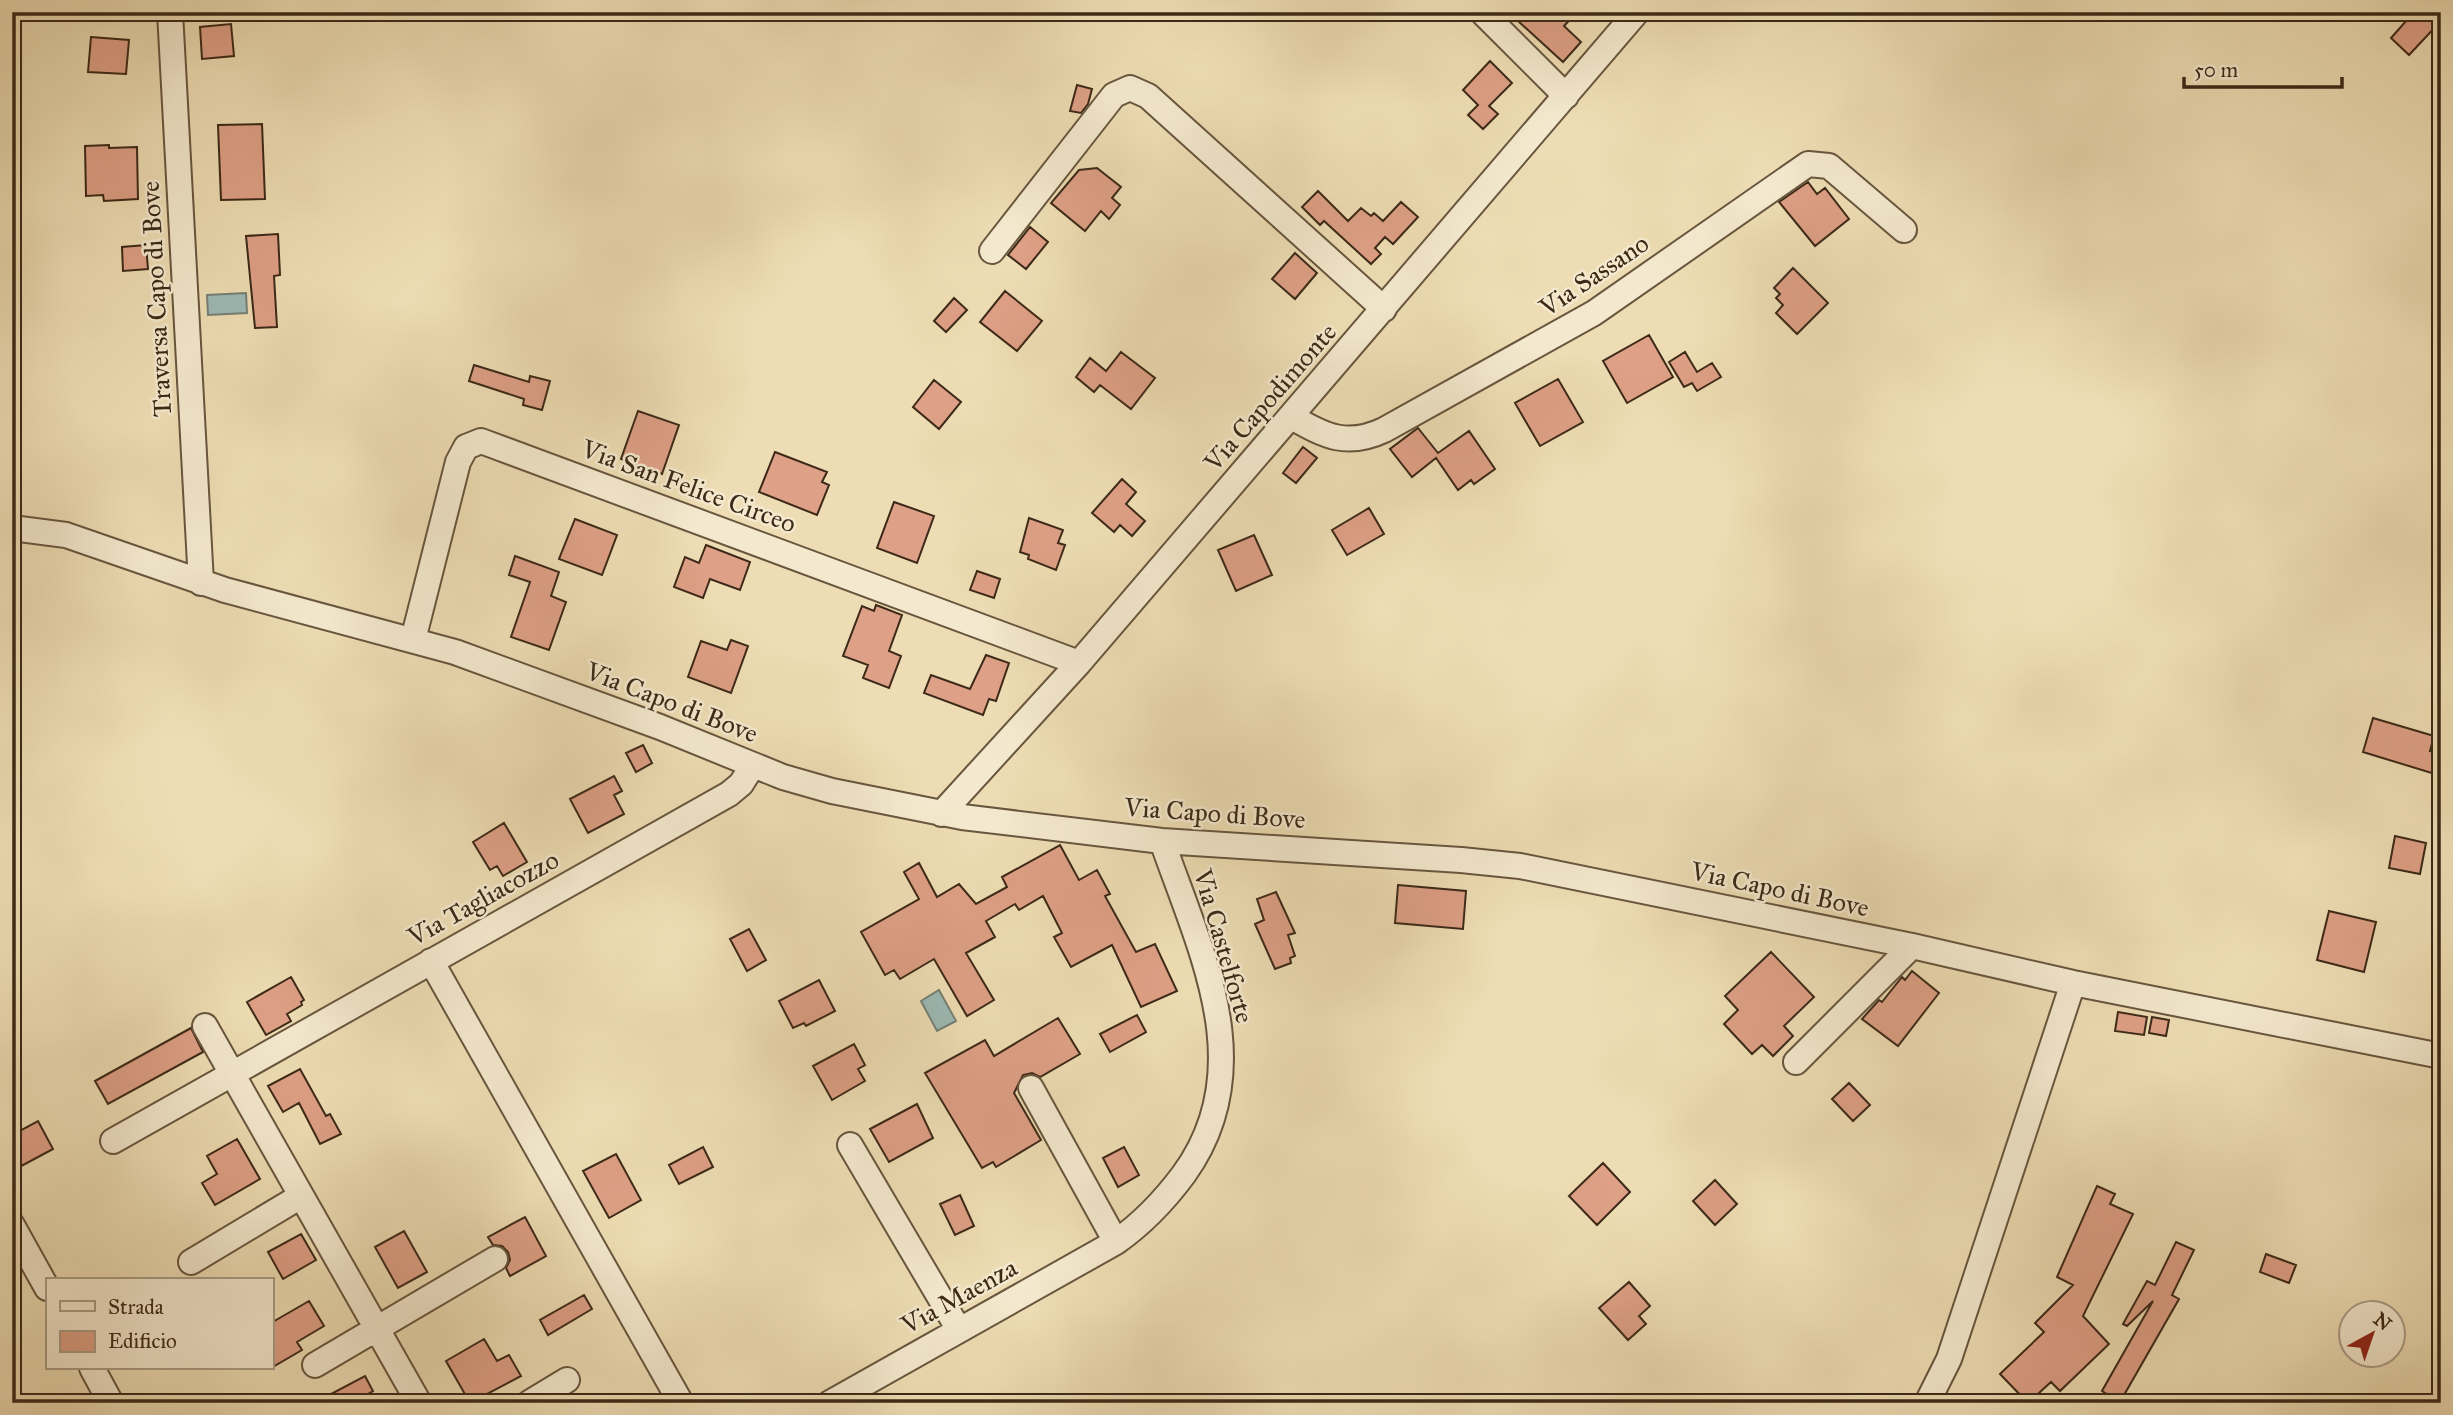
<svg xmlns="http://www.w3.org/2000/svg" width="2453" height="1415" font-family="'IM FELL Great Primer',serif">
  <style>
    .water { fill: #9cbab6; stroke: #768076; stroke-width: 2 }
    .building { fill: #dea086; stroke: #3c2917; stroke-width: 2 }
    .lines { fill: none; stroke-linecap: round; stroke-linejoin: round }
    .minor-casing { stroke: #68563e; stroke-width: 28 }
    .minor { stroke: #f4e9ce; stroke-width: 24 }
    .labels { text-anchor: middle; stroke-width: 5; stroke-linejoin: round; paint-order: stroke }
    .street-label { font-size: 26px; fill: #3c2917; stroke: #f4e9ce }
  </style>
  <rect width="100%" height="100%" fill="#eeddb4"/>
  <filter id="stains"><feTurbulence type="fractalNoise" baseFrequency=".00286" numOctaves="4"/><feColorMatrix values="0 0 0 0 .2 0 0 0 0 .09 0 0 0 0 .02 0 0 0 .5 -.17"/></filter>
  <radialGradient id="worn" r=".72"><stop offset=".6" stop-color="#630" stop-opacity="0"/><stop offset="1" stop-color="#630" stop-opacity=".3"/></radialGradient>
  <!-- water -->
  <path class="water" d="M246,293L247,313L208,315L207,295Z
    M939,990L956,1021L937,1031L921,1001Z"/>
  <!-- building -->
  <path class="building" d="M1526,12H1577L1564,26L1581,42L1563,62L1518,21Z
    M2414,12H2426L2439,23L2409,55L2391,38Z
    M231,24L234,56L202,59L200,27Z
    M91,37L129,40L126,74L88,72Z
    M1490,61L1512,83L1489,106L1498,114L1483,129L1468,115L1478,105L1463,90Z
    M1077,85L1092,89L1088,104L1081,113L1070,111Z
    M262,124L265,199L221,200L218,125Z
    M109,145V148L137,147L138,199L104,201L103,195L86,196L85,146Z
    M1097,168L1121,187L1112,198L1120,205L1109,219L1101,211L1085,231L1051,203L1079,170Z
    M1808,182L1817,194L1825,188L1849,219L1815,246L1779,202Z
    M1318,191L1348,221L1361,208L1371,216L1374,213L1383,221L1401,202L1418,217L1393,244L1385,237L1375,248L1381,254L1371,264L1324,221L1320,225L1302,207Z
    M1030,227L1048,242L1026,269L1008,255Z
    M278,234L280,275L274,276L277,327L255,328L246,236Z
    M146,245L148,269L123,271L122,247Z
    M1295,253L1317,273L1295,299L1272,279Z
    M1793,268L1828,303L1797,334L1776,313L1783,305L1776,298L1780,294L1774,288Z
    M1005,291L1042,321L1017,351L980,322Z
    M954,298L967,310L946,332L934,321Z
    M1649,335L1673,377L1627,403L1603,361Z
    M1121,352L1155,378L1131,409L1100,385L1094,392L1076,377L1090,358L1106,371Z
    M1685,352L1697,372L1712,363L1721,377L1697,391L1692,383L1684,387L1669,362Z
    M474,365L529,382L530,376L550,381L542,410L523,405L524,399L469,381Z
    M1558,379L1583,422L1540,446L1515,403Z
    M934,380L961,402L939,429L913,407Z
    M638,411L679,425L662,474L621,459Z
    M1418,428L1438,453L1469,431L1495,469L1474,484L1471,480L1458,490L1436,458L1412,477L1390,449Z
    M1303,447L1317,458L1296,483L1283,473Z
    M775,452L827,472L822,482L829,485L817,515L759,492Z
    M1122,479L1136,492L1126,504L1145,521L1132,536L1120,525L1114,532L1092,513Z
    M894,502L934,516L917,563L877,548Z
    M1369,508L1384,534L1347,555L1332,530Z
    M1029,518L1063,530L1058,543L1065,545L1056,570L1028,559L1029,555L1020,552Z
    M575,519L617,535L602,575L559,559Z
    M1254,535L1272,575L1236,591L1218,550Z
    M706,545L750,562L740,590L710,579L703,598L674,587L685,557L699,563Z
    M515,556L559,572L551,596L566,602L549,650L511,637L530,582L509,575Z
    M977,571L1000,579L994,598L970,590Z
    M876,605L902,615L889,651L901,656L889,688L863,678L868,665L843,656L862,606L874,611Z
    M731,640L748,646L731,693L688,677L701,641L727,650Z
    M986,655L1009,663L996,701L989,699L983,715L924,693L931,675L970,689Z
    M2373,718L2434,736L2430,751L2441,754L2435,774L2363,752Z
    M643,745L652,763L636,772L626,753Z
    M614,776L622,791L614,795L624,814L588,833L570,799Z
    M504,823L527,862L503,876L497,866L490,870L473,842Z
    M2395,836L2426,843L2420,874L2389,868Z
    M1060,845L1079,880L1097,870L1110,894L1105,896L1136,952L1155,944L1177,991L1141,1007L1112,945L1071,967L1054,937L1062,933L1043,896L1019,910L1015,904L986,921L995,937L966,953L994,1000L967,1016L934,959L900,979L894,970L885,975L861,932L919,899L904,872L919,863L937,897L959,884L976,904L1007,887L1002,877Z
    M1398,885L1466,891L1463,929L1395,923Z
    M1276,892L1295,933L1288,935L1295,956L1290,958L1291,963L1275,969L1255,924L1264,920L1257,899Z
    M2329,911L2376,922L2364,972L2317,960Z
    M749,929L766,960L747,971L730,939Z
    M1771,952L1814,997L1784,1026L1793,1036L1773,1056L1762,1045L1752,1054L1724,1024L1738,1010L1725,996Z
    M1912,971L1939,993L1898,1046L1862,1019L1879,1000L1882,1002L1902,977L1905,980Z
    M291,977L304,1000L301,1002L302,1005L287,1014L291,1021L266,1035L247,1002Z
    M819,980L835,1011L806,1026L804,1023L793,1028L779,1001Z
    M2118,1012L2147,1017L2144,1035L2115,1031Z
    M1137,1015L1146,1032L1110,1052L1100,1034Z
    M2152,1017L2169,1020L2166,1036L2149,1033Z
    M1058,1018L1080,1054L1040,1077L1032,1073L1023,1075L1014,1093L1041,1140L996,1167L993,1162L982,1168L925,1073L985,1040L994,1056Z
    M191,1028L203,1052L108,1104L95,1081Z
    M854,1044L865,1065L858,1069L865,1081L832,1100L813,1066Z
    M300,1069L326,1116L330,1114L341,1134L320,1144L299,1103L283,1112L268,1086Z
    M1849,1083L1870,1105L1853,1121L1832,1099Z
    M917,1104L933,1138L889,1162L870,1129Z
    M38,1121L53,1149L12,1171V1135Z
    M237,1139L260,1179L215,1205L202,1183L217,1174L207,1156Z
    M703,1147L713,1167L679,1184L669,1165Z
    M1124,1147L1139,1175L1118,1187L1103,1158Z
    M616,1154L641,1200L609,1218L583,1171Z
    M1603,1163L1630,1192L1597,1225L1569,1196Z
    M1715,1180L1737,1204L1715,1225L1693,1201Z
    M2097,1186L2115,1194L2110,1204L2133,1214L2083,1316L2109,1344L2060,1391L2051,1382L2028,1403L2000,1374L2044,1332L2035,1323L2073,1285L2057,1277Z
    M960,1195L974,1226L955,1235L940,1204Z
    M525,1217L546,1256L510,1276L506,1268L510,1260L508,1252L502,1246L493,1245L488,1237Z
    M404,1231L427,1272L398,1288L375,1247Z
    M301,1234L316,1260L283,1279L268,1252Z
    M2176,1242L2194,1250L2172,1295L2179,1299L2120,1402L2102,1391L2153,1301L2127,1326L2123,1324L2147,1281L2155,1285Z
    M2266,1254L2296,1265L2289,1283L2260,1272Z
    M1629,1282L1650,1306L1639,1316L1646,1324L1628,1340L1599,1308Z
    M584,1295L592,1309L548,1335L540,1320Z
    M309,1301L324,1326L297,1342L302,1350L271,1368V1323Z
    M484,1339L497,1361L509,1355L521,1376L470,1403L446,1361Z
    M365,1376L373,1391L352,1403H314Z"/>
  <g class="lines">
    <!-- minor casing -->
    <g class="minor-casing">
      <path id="minor" d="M170,12L201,583
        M1482,12L1566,96
        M992,251L1114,95L1130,88L1148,96L1384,309
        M1292,417C1325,437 1348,447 1384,430L1594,313L1808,164L1829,166L1904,230
        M12,528L66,535L225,590L455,652L660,727L783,777L832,791L962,817L1162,841L1461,860L1520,866L1912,946L2073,983L2441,1056
        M413,640L458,462L466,447L481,441L1079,663
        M941,814L1079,663L1637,12
        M431,961L681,1403
        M205,1026L419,1403
        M1796,1062L1912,946
        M1031,1088L1116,1242
        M113,1141L729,794L741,784L753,765
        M850,1145L959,1330
        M12,1225L47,1288
        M191,1262L301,1196
        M315,1365L495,1259
        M92,1368L111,1403
        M529,1403L567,1380
        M830,1403L1116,1242C1143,1223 1164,1201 1184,1174C1261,1068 1200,950 1162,841
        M1927,1403L1949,1359L2073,983"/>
    </g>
    <!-- minor -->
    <use href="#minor" class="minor"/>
  </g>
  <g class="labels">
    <!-- street labels -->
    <g class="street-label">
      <text transform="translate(1594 275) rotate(-34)" y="9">Via Sassano</text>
      <text transform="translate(156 299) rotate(-93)" y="9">Traversa Capo di Bove</text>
      <text transform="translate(1270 397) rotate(-49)" y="9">Via Capodimonte</text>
      <text transform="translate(689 486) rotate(20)" y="9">Via San Felice Circeo</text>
      <text transform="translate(672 702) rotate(21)" y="9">Via Capo di Bove</text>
      <text transform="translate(1215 813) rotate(4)" y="9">Via Capo di Bove</text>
      <text transform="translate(1780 889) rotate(12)" y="9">Via Capo di Bove</text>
      <text transform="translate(483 898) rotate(-29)" y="9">Via Tagliacozzo</text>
      <text transform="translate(1224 946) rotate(74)" y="9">Via Castelforte</text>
      <text transform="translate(959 1296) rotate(-29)" y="9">Via Maenza</text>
    </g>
  </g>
  <!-- margin -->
  <rect width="2453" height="1415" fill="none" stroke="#eeddb4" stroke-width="42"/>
  <rect x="14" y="14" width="2425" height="1387" fill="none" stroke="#3c2917" stroke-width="3.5"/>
  <rect x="21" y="21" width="2411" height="1373" fill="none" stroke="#3c2917" stroke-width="2"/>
  <!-- legend -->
  <rect x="46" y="1278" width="228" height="91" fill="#f4e9ce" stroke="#aa9c85" stroke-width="2"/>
  <rect x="60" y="1301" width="35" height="10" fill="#f4e9ce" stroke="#aa9c85" stroke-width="2"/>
  <text x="108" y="1314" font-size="21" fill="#3c2917">Strada</text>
  <rect x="60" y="1331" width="35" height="21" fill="#dea086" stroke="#aa9c85" stroke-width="2"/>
  <text x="108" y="1348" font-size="21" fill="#3c2917">Edificio</text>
  <!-- north arrow -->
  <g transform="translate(2372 1334) rotate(40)"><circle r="33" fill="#f4e9ce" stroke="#aa9c85" stroke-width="2"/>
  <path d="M0-5L12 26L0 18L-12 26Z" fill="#8f2418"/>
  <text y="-10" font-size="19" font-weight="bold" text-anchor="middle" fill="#3c2917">N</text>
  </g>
  <!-- scale -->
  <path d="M2184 77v10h158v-10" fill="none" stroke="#3c2917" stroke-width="3.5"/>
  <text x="2194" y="77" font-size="21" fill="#3c2917" stroke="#f4e9ce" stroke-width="5" paint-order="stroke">50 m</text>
  <rect width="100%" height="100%" filter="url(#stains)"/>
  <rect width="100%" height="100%" fill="url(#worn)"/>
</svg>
